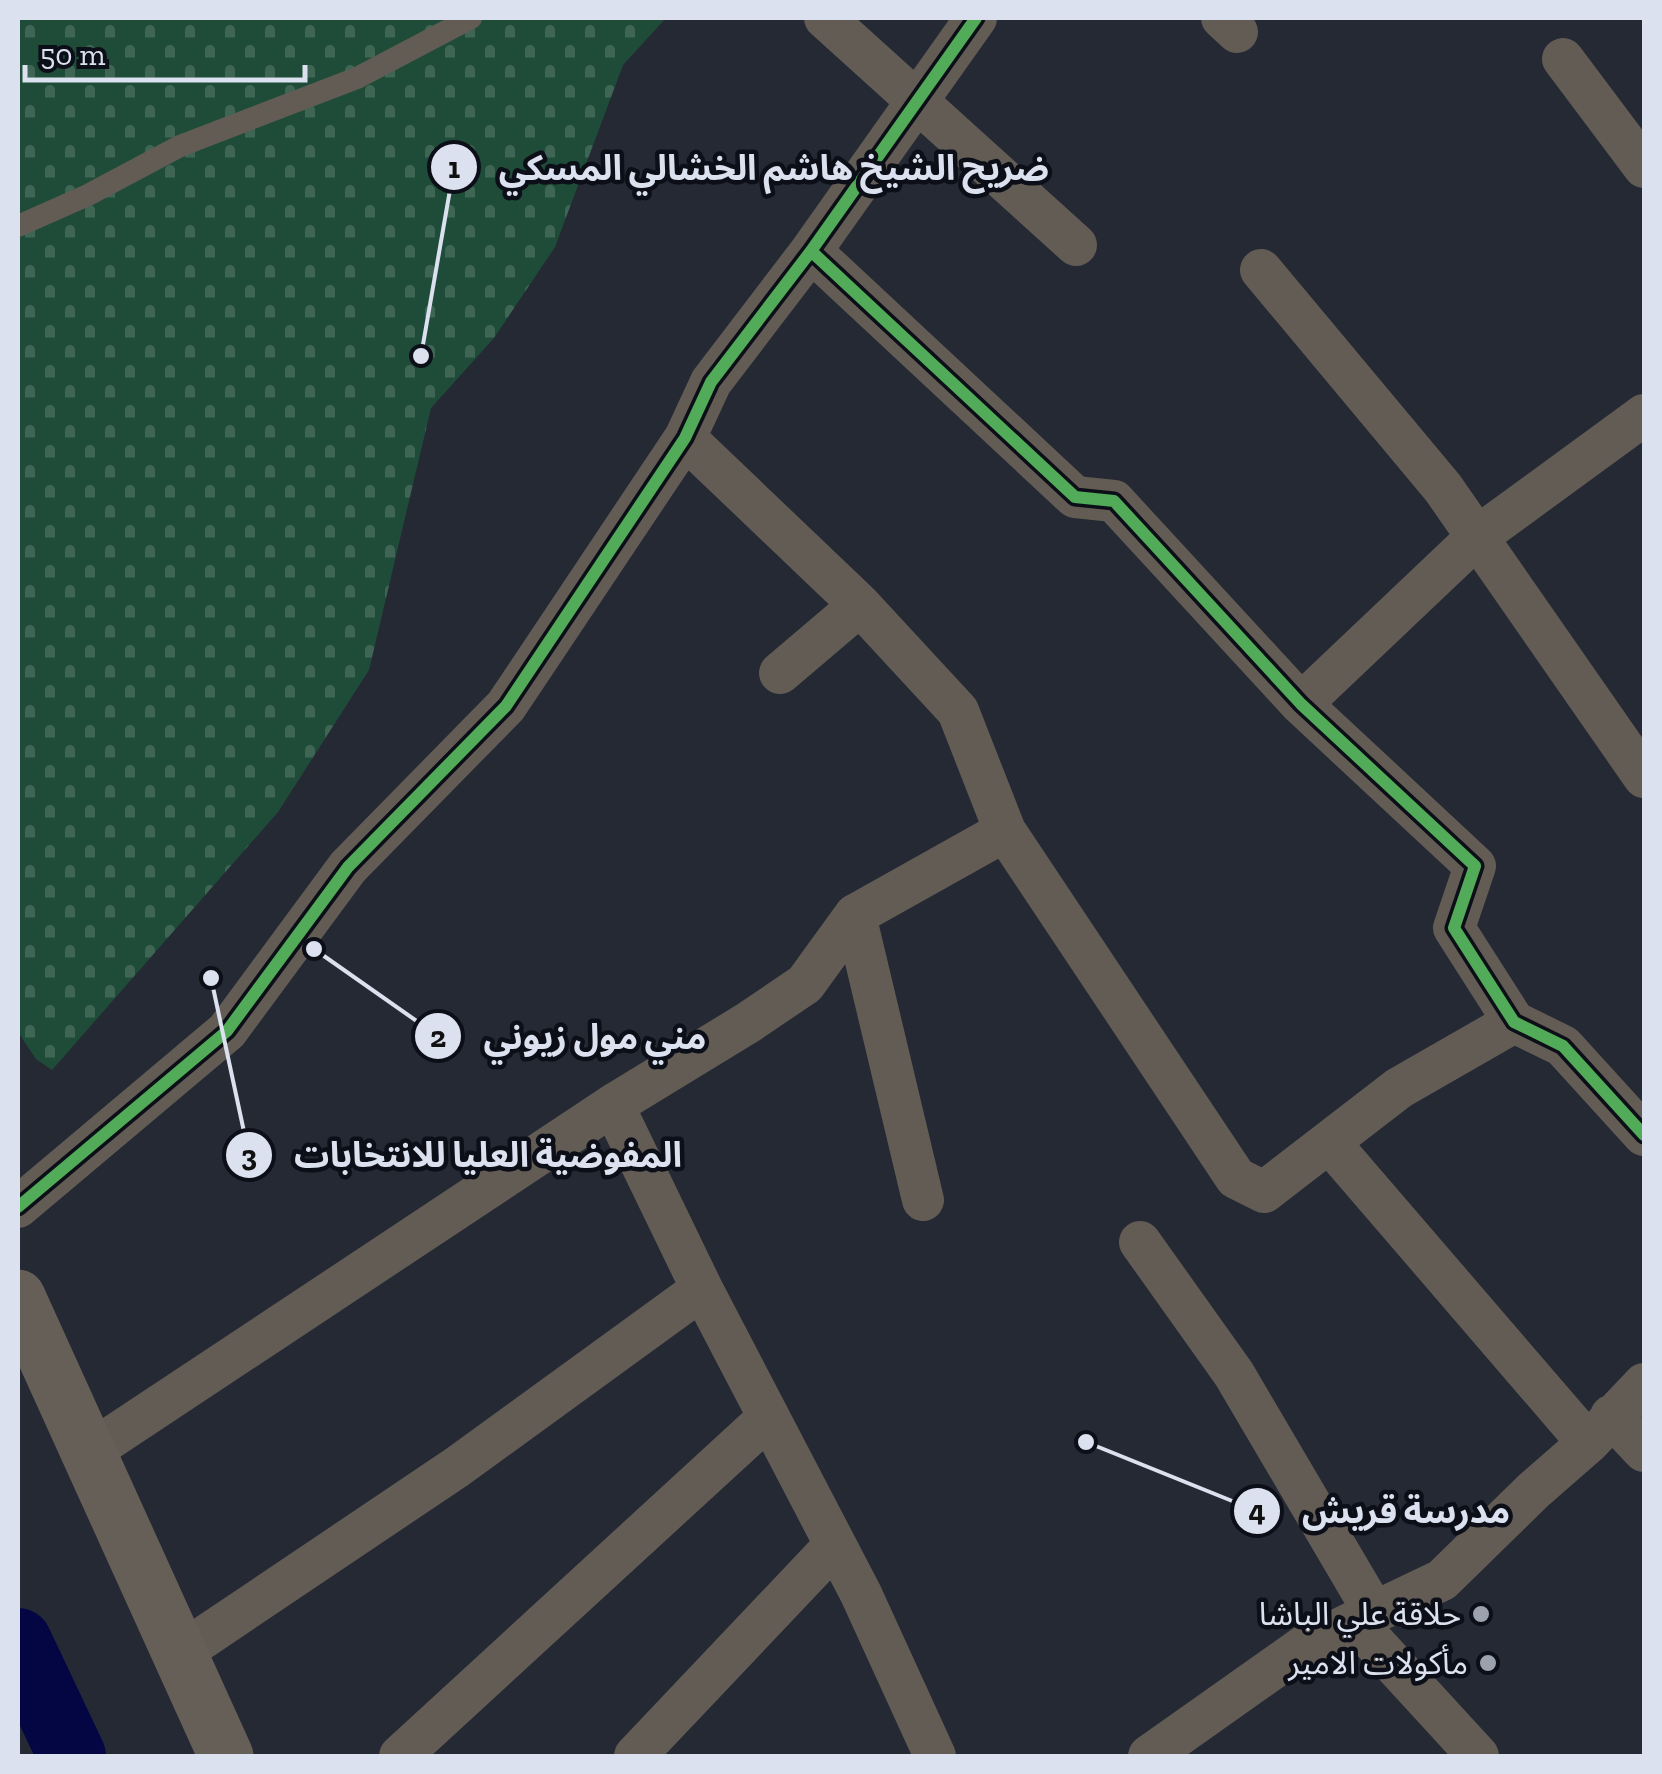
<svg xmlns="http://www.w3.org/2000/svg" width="1662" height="1774" font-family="'Zilla Slab','Noto Sans Arabic',serif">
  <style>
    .cemetery { fill: url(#cemetery-stones) }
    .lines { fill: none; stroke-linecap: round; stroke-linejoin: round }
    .river { stroke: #030643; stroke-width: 68 }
    .lane { stroke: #625c55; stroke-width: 22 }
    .street { stroke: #625c55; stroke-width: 42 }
    .secondary { stroke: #655f58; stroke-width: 55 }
    .cycleway-casing { stroke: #0c0f18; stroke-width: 19 }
    .cycleway { stroke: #51ab58; stroke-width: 12 }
    .poi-dot { fill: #9ba1ad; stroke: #0c0f18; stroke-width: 4 }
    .labels { text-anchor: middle; stroke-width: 9; stroke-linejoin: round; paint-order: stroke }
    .poi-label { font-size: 32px; fill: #dbe1ee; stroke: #0c0f18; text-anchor: end }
    .leader { fill: none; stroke: #dbe1ee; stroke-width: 4 }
    .callout-dot { fill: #dbe1ee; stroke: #0c0f18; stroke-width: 4 }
    .mark-label { font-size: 30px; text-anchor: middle; font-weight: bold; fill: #111 }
    .callout-label { font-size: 35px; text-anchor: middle; font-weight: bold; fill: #dbe1ee; stroke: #0c0f18; stroke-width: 9; stroke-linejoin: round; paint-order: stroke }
  </style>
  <defs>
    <pattern id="cemetery-stones" width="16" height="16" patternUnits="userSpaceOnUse" patternTransform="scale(2.5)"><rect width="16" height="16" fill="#1f4c38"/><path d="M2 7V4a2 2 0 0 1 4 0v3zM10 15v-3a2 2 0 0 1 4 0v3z" fill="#3f6655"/></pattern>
  </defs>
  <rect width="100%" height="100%" fill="#242934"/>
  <!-- cemetery -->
  <path class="cemetery" d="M18,18H666L623,65L555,247L494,338L431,408L369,670L278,812L52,1070L36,1059L18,1032Z"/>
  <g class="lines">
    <!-- river -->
    <path class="river" d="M18,1642L72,1756"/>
    <!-- lane -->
    <path class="lane" d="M18,226L88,195L180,146L357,78L471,18"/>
    <!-- street -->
    <path class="street" d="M825,18L1076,245
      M1222,18L1237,32
      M1563,59L1644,167
      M811,251L1075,497L1114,501L1301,704L1475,866L1454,928L1514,1022L1563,1046L1644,1135
      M1261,270L1443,488L1644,777
      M685,438L860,605
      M780,673L860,605L958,711L1005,831L1236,1178L1264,1192L1399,1088L1514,1022
      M1301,704L1477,537L1644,415
      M855,915L923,1200
      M613,1105L702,1289
      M1329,1142L1588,1443
      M18,1207L227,1031L348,867L506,706L685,438L711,382L811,251L976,18
      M1140,1242L1234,1374L1374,1612
      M1611,1416L1644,1451
      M88,1453L613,1105L749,1022L805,984L855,915L1005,831
      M1356,1623L1478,1756
      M179,1654L457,1467L702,1289L861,1594L935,1756
      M400,1756L768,1418
      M635,1756L834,1546
      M1149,1756L1306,1645L1442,1580L1533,1491L1588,1443L1644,1384"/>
    <!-- secondary -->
    <path class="secondary" d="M18,1297L226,1756"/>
    <!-- cycleway casing -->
    <g class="cycleway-casing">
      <path id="cycleway" d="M811,251L1075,497L1114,501L1301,704L1475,866L1454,928L1514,1022L1563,1046L1644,1135
        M18,1207L227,1031L348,867L506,706L685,438L711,382L811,251L976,18"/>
    </g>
    <!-- cycleway -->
    <use href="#cycleway" class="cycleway"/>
  </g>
  <!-- markers -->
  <g class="poi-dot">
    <circle cx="1481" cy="1614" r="10"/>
    <circle cx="1488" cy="1663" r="10"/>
  </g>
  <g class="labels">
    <!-- poi labels -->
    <g class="poi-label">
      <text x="1461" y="1625">حلاقة علي الباشا</text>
      <text x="1468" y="1674">مأكولات الامير</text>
    </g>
  </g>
  <!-- callouts -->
  <path class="leader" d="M421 356L454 167M314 949L438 1036M211 978L249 1155M1086 1442L1257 1511"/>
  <g class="callout-dot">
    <circle cx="421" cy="356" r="10"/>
    <circle cx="314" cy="949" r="10"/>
    <circle cx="211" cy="978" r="10"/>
    <circle cx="1086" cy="1442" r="10"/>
    <circle cx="454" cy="167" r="25"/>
    <circle cx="438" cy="1036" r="25"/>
    <circle cx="249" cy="1155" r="25"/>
    <circle cx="1257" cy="1511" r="25"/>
  </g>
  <g class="mark-label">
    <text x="454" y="178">1</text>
    <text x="438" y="1047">2</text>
    <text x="249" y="1166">3</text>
    <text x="1257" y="1521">4</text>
  </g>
  <g class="callout-label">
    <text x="774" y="180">ضريح الشيخ هاشم الخشالي المسكي</text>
    <text x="595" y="1049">مني مول زيوني</text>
    <text x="488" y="1167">المفوضية العليا للانتخابات</text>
    <text x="1406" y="1523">مدرسة قريش</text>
  </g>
  <!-- border -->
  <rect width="1662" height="1774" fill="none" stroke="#dbe1ee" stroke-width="40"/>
  <!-- scale -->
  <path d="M25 65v15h280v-15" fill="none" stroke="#dbe1ee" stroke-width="5"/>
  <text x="40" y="65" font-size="30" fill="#dbe1ee" stroke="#0c0f18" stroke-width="8" paint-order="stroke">50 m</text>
</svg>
